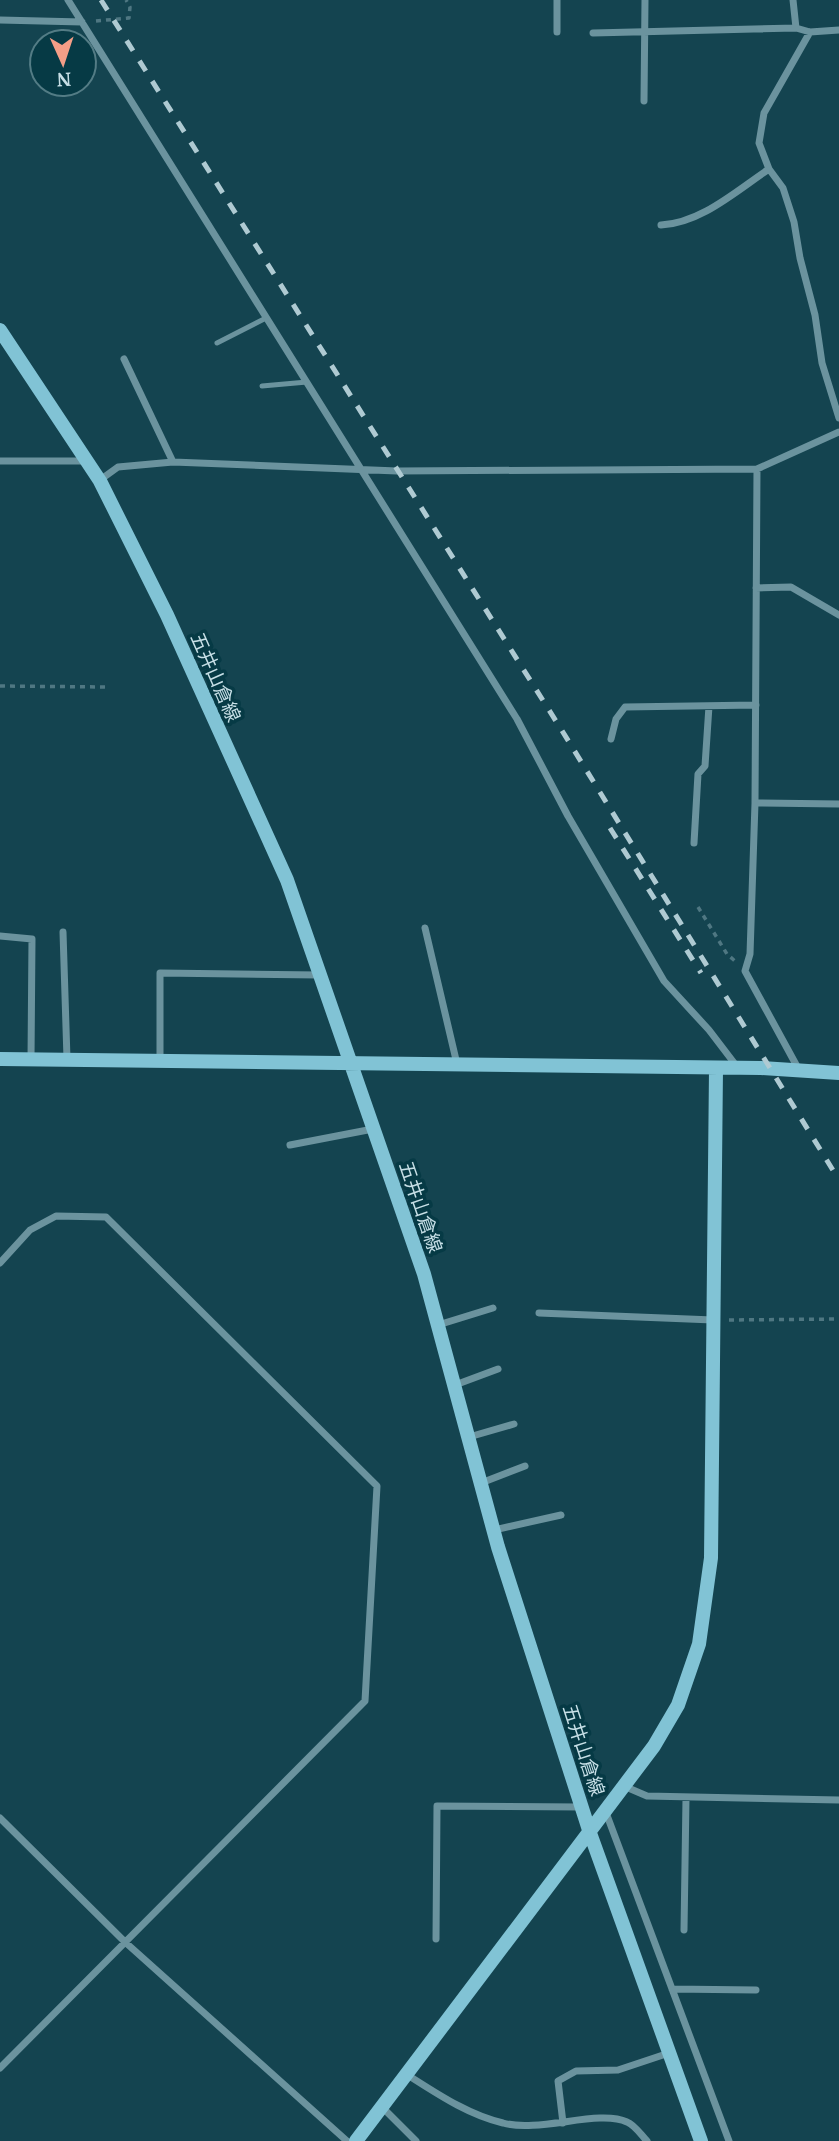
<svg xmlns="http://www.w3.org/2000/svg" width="839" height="2141" font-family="'PT Serif','Noto Sans JP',serif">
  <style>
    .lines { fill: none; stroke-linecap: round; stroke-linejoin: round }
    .path { stroke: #4f7782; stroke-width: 3.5; stroke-dasharray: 5 5; stroke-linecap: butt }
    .lane { stroke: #6b939e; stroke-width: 5 }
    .street { stroke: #6b939e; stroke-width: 7 }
    .secondary { stroke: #81c3d5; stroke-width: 14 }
    .rail { stroke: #afcad2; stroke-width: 5; stroke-dasharray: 12 12; stroke-linecap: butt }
    .labels { text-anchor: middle; stroke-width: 7; stroke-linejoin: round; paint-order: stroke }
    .street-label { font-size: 19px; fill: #c7dfe6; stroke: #063a45 }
  </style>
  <rect width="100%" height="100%" fill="#144450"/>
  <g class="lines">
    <!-- path -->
    <path class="path" d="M96,21L129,18L130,7L126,0
      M0,686L106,687
      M698,907L727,954L736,962
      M729,1320L839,1319"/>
    <!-- lane -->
    <path class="lane" d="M217,343L266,318
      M262,386L307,382"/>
    <!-- street -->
    <path class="street" d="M68,0L517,719L568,816L664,981L709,1030L738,1068
      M557,0V32
      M793,0L796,28
      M0,20L82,22
      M810,32L764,113L759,143L769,169L783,188L794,222L800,258L815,315L822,363L839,418
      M593,33L796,28L810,32L839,30
      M644,101L645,0
      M661,225C701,223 736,191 769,169
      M124,359L173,462
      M0,461H87
      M757,469L755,803L750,954L745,971L799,1070
      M100,480L118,467L173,462L397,471L757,469L839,432
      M756,588L791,587L839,615
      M611,739L616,719L625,707L756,705
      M755,803L839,804
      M694,843L698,774L705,766L709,706
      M425,928L457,1064
      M63,932L67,1059
      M0,936L32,939L31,1059
      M160,1061V973L319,975
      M290,1145L373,1129
      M0,1263L30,1230L56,1216L106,1217L377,1486L365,1701L0,2068
      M539,1313L713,1320
      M438,1325L493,1308
      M455,1385L498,1369
      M469,1437L514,1424
      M481,1483L525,1466
      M494,1530L561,1515
      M626,1787L647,1796L839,1800
      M605,1810L729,2141
      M0,1818L125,1942L347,2141
      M684,1930L686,1798
      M436,1939L437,1806L581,1807
      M672,1989L756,1990
      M406,2074C436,2093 468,2115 503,2123C539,2133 599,2109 627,2122C635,2125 641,2135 647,2141
      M381,2106L416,2141
      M563,2123L558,2081L576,2071L618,2070L669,2053"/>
    <!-- secondary -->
    <path class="secondary" d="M0,330L100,481L167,615L287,880L424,1274L498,1547L590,1833L701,2141
      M0,1059L761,1068L839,1073
      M356,2141L654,1746L678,1705L699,1644L711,1558L716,1069"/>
    <!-- rail -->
    <path class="rail" d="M101,0L561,729L839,1180
      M610,828L701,973"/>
  </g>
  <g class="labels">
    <!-- street labels -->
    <g class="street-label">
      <text transform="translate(216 677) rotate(66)" y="7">五井山倉線</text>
      <text transform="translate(421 1207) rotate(71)" y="7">五井山倉線</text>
      <text transform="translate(584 1750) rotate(72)" y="7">五井山倉線</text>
    </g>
  </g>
  <!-- north arrow -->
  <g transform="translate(63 63) rotate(177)"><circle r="33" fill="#063a45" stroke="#537c85" stroke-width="2"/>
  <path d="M0-5L12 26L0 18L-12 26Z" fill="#f49e87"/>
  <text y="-10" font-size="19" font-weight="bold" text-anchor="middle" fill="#c7dfe6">N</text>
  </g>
</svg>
